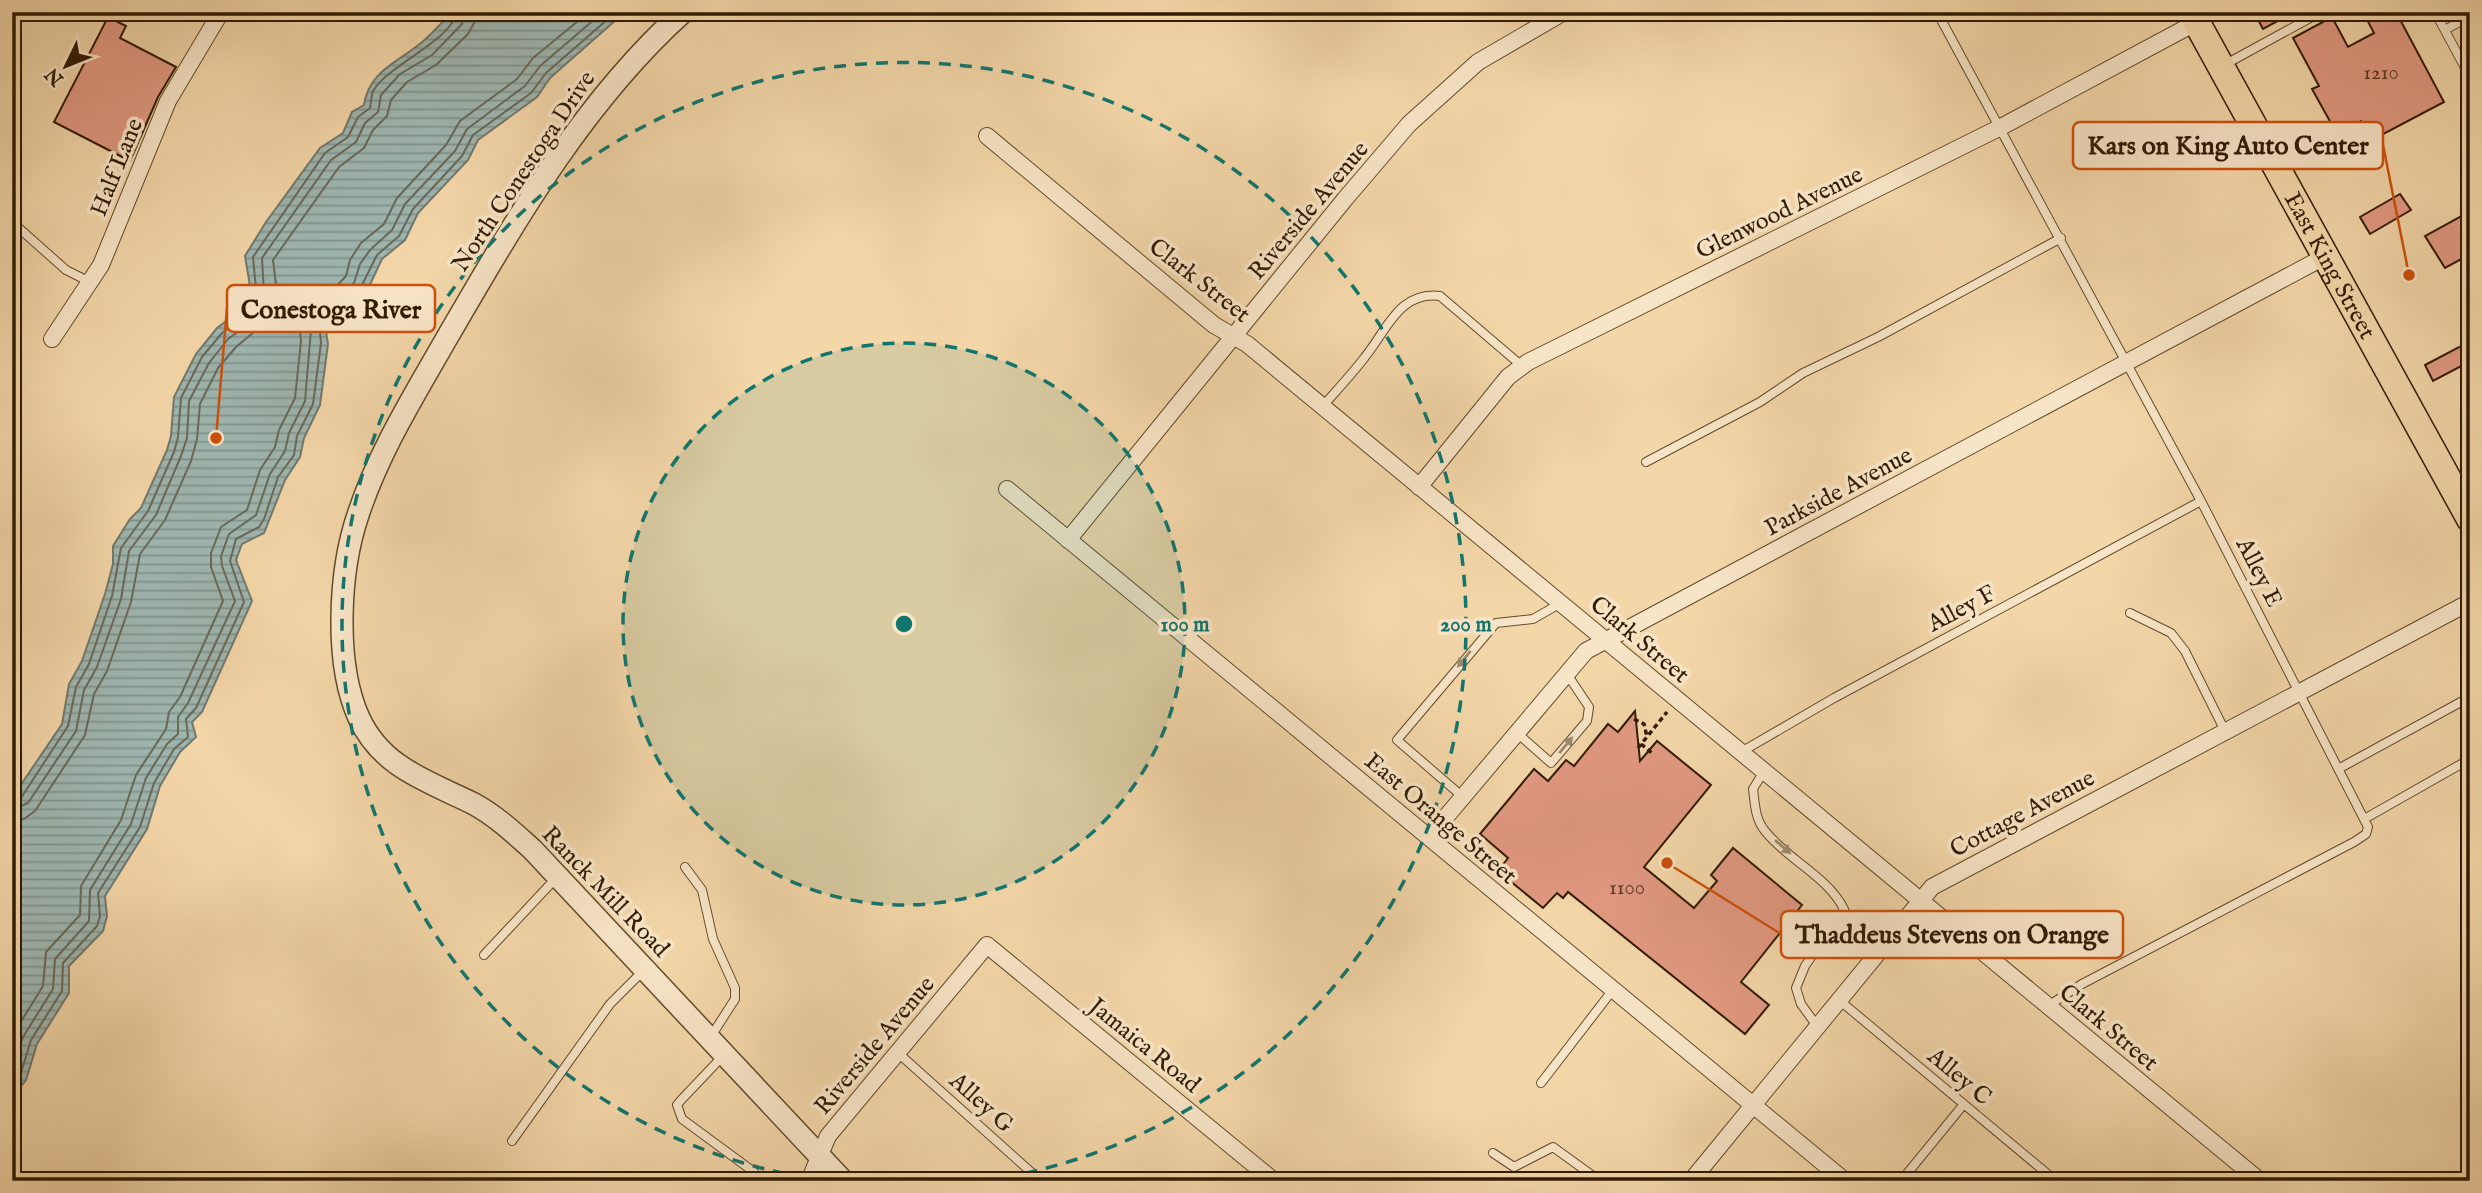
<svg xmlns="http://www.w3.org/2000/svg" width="2482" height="1193" font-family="'IM FELL English',serif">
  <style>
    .water { fill: url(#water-rules); stroke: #73796b; stroke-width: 2 }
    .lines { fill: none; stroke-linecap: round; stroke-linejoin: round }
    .shore { stroke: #68695a; stroke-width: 2 }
    .building { fill: #e29982; stroke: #311b01; stroke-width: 2 }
    .service-casing { stroke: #624a2b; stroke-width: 10 }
    .minor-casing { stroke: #624a2b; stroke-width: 18 }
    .tertiary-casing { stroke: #624a2b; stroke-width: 24 }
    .primary-casing { stroke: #311b01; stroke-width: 29 }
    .path { stroke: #311b01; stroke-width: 3.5; stroke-dasharray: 5 3.5; stroke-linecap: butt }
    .service { stroke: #f8e5c7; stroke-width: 8 }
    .minor { stroke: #f8e5c7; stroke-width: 16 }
    .tertiary { stroke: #f8e5c7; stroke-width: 21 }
    .primary { stroke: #f4d7a9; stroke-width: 26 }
    .oneway { fill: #9e8a6e }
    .ring { fill: none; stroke: #0f766e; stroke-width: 3.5; stroke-dasharray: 12 9 }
    .labels { text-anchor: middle; stroke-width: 7; stroke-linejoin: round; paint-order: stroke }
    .number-label { font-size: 21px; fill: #5d3a21 }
    .street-label { font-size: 24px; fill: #311b01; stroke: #f8e5c7 }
    .centre { fill: #0f766e; stroke: #f8e5c7; stroke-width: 3.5 }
    .ring-label { font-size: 21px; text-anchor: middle; font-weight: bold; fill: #0f766e; stroke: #f8e5c7; stroke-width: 7; stroke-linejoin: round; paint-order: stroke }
    .leader { fill: none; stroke: #cd500a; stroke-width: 2.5 }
    .callout-dot { fill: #cd500a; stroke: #f8e5c7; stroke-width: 2.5 }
    .callout { fill: #f8e5c7; stroke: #cd500a; stroke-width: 2.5 }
    .callout-label { font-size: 26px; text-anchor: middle; font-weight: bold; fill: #311b01 }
  </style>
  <defs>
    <pattern id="water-rules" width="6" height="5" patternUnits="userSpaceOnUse" patternTransform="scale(1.75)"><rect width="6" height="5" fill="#9fb7b2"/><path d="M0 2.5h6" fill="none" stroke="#82948e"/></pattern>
  </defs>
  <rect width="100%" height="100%" fill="#f4d7a9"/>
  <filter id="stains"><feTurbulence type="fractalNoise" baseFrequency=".00286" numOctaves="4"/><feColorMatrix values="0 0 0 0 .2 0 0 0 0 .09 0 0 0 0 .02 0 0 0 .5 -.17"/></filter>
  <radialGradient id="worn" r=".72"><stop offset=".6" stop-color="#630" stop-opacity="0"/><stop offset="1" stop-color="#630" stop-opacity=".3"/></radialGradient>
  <!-- water -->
  <path class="water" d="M452,12H625L550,78L537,97L478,140L468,160L418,213L405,240L382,259L366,293L345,316L332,318L325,325L328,344L320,405L304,438L300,457L285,480L264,533L242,544L236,560L252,601L202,712L192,722L196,737L180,752L160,786L147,829L105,896L107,916L103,931L69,966V993L37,1044L26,1080L15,1094L12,1139V798L62,724L69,684L82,661L105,594L113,564V546L130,519L141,508L167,450L171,436L174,397L196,354L217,328L233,316L250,286L245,256L266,222L320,148L343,133L352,112L364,105C369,71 397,63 421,43C432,34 442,22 452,12Z"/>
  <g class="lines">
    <!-- shore -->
    <path class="shore" d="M12,801L21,798L68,726L76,687L89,664L112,596L121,548L148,511L174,452L178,437L181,398L202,357L222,333L239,320L256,289L253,257L325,153L348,137L358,117L370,108C371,103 371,96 373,91C389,64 453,40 456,12
      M12,810L28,803L76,731L84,690L97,667L121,599L129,551L156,515L181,456L187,438L189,401L209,363L228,339L246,326L264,293L262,258L331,160L356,142L365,123L378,112L381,95L400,74L432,55L462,24L465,12
      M12,821L24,819L35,811L85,735L94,694L107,671L131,602L140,554L165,520L191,461L197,439L200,404L218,368L236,347L254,332L273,298L276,285L273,260L339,167L364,148L373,130L387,116L391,100L407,82L436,65L468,34L474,23L476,12
      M12,1036L43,986L46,952L80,915L81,886L121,820L136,775L166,729L169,712L180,697L223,601L211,567V553L221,527L247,510L260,470L275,447L279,430L295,398L301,341L299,323L302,312L317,296L332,291L346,276L350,260L361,243L384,224L397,198L446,145L460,121L517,79L533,58L589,12
      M12,1070L23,1037L53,989L55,959L89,921L90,890L131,824L146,778L167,744L178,734V717L188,703L235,601L222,566L221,556L229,534L256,515L270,474L285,451L289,433L305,401L312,317L323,305L337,301L354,283L360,264L370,250L392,230L405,204L455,151L467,129L525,86L540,66L603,12
      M12,1086L20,1076L31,1040L62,991L63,963L97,926L100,916L98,893L140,827L154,783L174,749L188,737L186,719L196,708L244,602L230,561L236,539L259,527L264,519L278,477L294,455L297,436L313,404L321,343L319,321L328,312L342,309L360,289L377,255L399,236L413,209L462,156L473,135L531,93L546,73L616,12"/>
  </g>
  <!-- building -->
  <path class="building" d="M2254,12H2294L2263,29Z
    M2363,12H2396L2444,102L2372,140L2361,121L2337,134L2312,89L2319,86L2293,38L2332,17L2348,47L2374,33Z
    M108,17L126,26L120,38L176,67L158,97L130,161L54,122Z
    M2400,194L2411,210L2370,234L2360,217Z
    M2465,214L2470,223V247L2462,251L2465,257L2445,268L2425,236Z
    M2461,346L2469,362L2433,381L2425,365Z
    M1635,711L1640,761L1657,741L1711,785L1644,867L1694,908L1717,881L1711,875L1733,848L1802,905L1741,982L1769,1005L1745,1034L1568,892L1563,898L1557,893L1543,908L1498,871L1508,858L1480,834L1534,769L1548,781L1566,760L1574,766L1608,724L1618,732Z"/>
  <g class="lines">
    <!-- service casing -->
    <g class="service-casing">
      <path id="service" d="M1937,12L2201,501L2368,827L2366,834L2354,842L2082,984L2048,1006
        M2435,12L2470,77
        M2445,30L2470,16
        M2224,65L2321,12
        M12,222L66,270L90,282
        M1322,407C1337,390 1352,374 1365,357C1387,330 1399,291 1440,296L1522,366
        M1646,462L1760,402L1803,373L1878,337L2061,238
        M2130,613L2171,633L2185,651L2225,731
        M1517,733L1551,763L1587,721L1589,707L1567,674
        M1741,752L1834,698L2201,501
        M2340,768L2470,697
        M1764,771L1753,789C1755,804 1755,819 1765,831C1789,861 1826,875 1844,909L1805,966L1796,988L1801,1004L1817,1026
        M1463,797L1397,740L1496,623L1533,619L1561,603
        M2366,818L2470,759
        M685,867L702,890L713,939L735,988V999L710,1038
        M484,955L556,878
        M1839,1000L2056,1181
        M897,1052L1041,1181
        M723,1056L682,1099L677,1105L682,1119L754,1172
        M1541,1083L1612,991
        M512,1141L610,1004L643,971
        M1493,1153L1514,1167L1553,1147L1600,1181
        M1901,1181L1964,1104"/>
    </g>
    <!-- minor casing -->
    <g class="minor-casing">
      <path id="minor" d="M987,136L1214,325L1247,344L2260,1181
        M52,339L101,265L168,101L221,12
        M1419,487L1508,377L1528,362L2001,127L2197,22
        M1007,489L1845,1181
        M1068,540L1345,199L1409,124L1478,62L1564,12
        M1429,837L1586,651L2326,256
        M809,1181L828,1136L987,945L1274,1181
        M1691,1181L1932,887L2470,602"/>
    </g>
    <!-- tertiary casing -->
    <g class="tertiary-casing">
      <path id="tertiary" d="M683,12C583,102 515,221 448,336C415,394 379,451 358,515C339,571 334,663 359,718C382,768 428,781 474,804C496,816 514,833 532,849L843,1181"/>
    </g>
    <!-- primary casing -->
    <g class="primary-casing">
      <g id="primary">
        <path id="s1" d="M2191,12L2470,519"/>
      </g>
    </g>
    <!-- path -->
    <path class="path" d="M1634,719L1644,724L1647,737
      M1641,744L1653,754
      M1638,748L1667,712"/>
    <!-- service -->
    <use href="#service" class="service"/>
    <!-- minor -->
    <use href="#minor" class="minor"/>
    <!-- tertiary -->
    <use href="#tertiary" class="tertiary"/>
    <!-- primary -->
    <use href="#primary" class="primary"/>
  </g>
  <!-- one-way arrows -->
  <defs><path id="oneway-solid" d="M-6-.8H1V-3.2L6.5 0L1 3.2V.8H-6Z" transform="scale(1.75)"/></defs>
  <g class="oneway">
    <use href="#oneway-solid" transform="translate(1464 659) rotate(129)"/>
    <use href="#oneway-solid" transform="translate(1566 745) rotate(-50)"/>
    <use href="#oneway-solid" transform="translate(1783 847) rotate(41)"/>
  </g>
  <!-- distance rings -->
  <circle cx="904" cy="624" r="281" fill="#0f766e" fill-opacity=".12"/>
  <g class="ring">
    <circle cx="904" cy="624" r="281"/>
    <path d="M826 1181A562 562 0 1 1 982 1181"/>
  </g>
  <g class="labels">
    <!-- number labels -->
    <g class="number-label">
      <text x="2381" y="79">1210</text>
      <text x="1627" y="894">1100</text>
    </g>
    <!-- street labels -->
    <g class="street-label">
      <text transform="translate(116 167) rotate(-68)" y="8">Half Lane</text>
      <text transform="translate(523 171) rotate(-56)" y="8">North Conestoga Drive</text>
      <text transform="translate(1308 210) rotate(-50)" y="8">Riverside Avenue</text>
      <text transform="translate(1779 212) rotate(-26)" y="8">Glenwood Avenue</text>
      <text dy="8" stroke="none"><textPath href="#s1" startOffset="289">East King Street</textPath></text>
      <text transform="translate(1200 280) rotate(38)" y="8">Clark Street</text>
      <text transform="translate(1838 491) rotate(-28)" y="8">Parkside Avenue</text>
      <text transform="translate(2260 572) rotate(63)" y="8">Alley E</text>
      <text transform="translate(1961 608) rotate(-28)" y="8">Alley F</text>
      <text transform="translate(1640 639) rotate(40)" y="8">Clark Street</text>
      <text transform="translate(2022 813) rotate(-28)" y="8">Cottage Avenue</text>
      <text transform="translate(1441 818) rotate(40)" y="8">East Orange Street</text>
      <text transform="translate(606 891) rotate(46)" y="8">Ranck Mill Road</text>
      <text transform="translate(2109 1027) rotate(40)" y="8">Clark Street</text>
      <text transform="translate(874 1045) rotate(-50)" y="8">Riverside Avenue</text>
      <text transform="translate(1145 1045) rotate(39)" y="8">Jamaica Road</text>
      <text transform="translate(1960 1076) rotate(40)" y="8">Alley C</text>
      <text transform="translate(982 1102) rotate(42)" y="8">Alley G</text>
    </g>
  </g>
  <circle cx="904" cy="624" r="10" class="centre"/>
  <g class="ring-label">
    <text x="1185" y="631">100 m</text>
    <text x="1466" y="631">200 m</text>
  </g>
  <!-- callouts -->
  <path class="leader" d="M2409 275L2383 145M216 438L227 308M1667 863L1781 934"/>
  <g class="callout-dot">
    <circle cx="2409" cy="275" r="7"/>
    <circle cx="216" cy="438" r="7"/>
    <circle cx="1667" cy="863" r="7"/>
  </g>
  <g class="callout">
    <rect x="2073" y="122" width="310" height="47" rx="7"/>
    <rect x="227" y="285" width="208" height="47" rx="7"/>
    <rect x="1781" y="911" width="342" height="47" rx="7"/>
  </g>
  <g class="callout-label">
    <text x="2228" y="154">Kars on King Auto Center</text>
    <text x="331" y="318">Conestoga River</text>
    <text x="1952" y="943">Thaddeus Stevens on Orange</text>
  </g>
  <!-- margin -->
  <rect width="2482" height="1193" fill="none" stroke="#f4d7a9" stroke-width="42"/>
  <rect x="14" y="14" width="2454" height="1165" fill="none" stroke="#311b01" stroke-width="3.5"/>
  <rect x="21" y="21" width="2440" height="1151" fill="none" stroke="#311b01" stroke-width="2"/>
  <!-- north arrow -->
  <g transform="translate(66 66) rotate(227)" stroke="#f8e5c7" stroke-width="5" paint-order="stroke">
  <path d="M0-5L12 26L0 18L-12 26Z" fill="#311b01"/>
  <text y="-10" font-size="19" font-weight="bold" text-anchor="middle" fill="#311b01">N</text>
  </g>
  <rect width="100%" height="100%" filter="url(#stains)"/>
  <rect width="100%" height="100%" fill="url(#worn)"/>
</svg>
